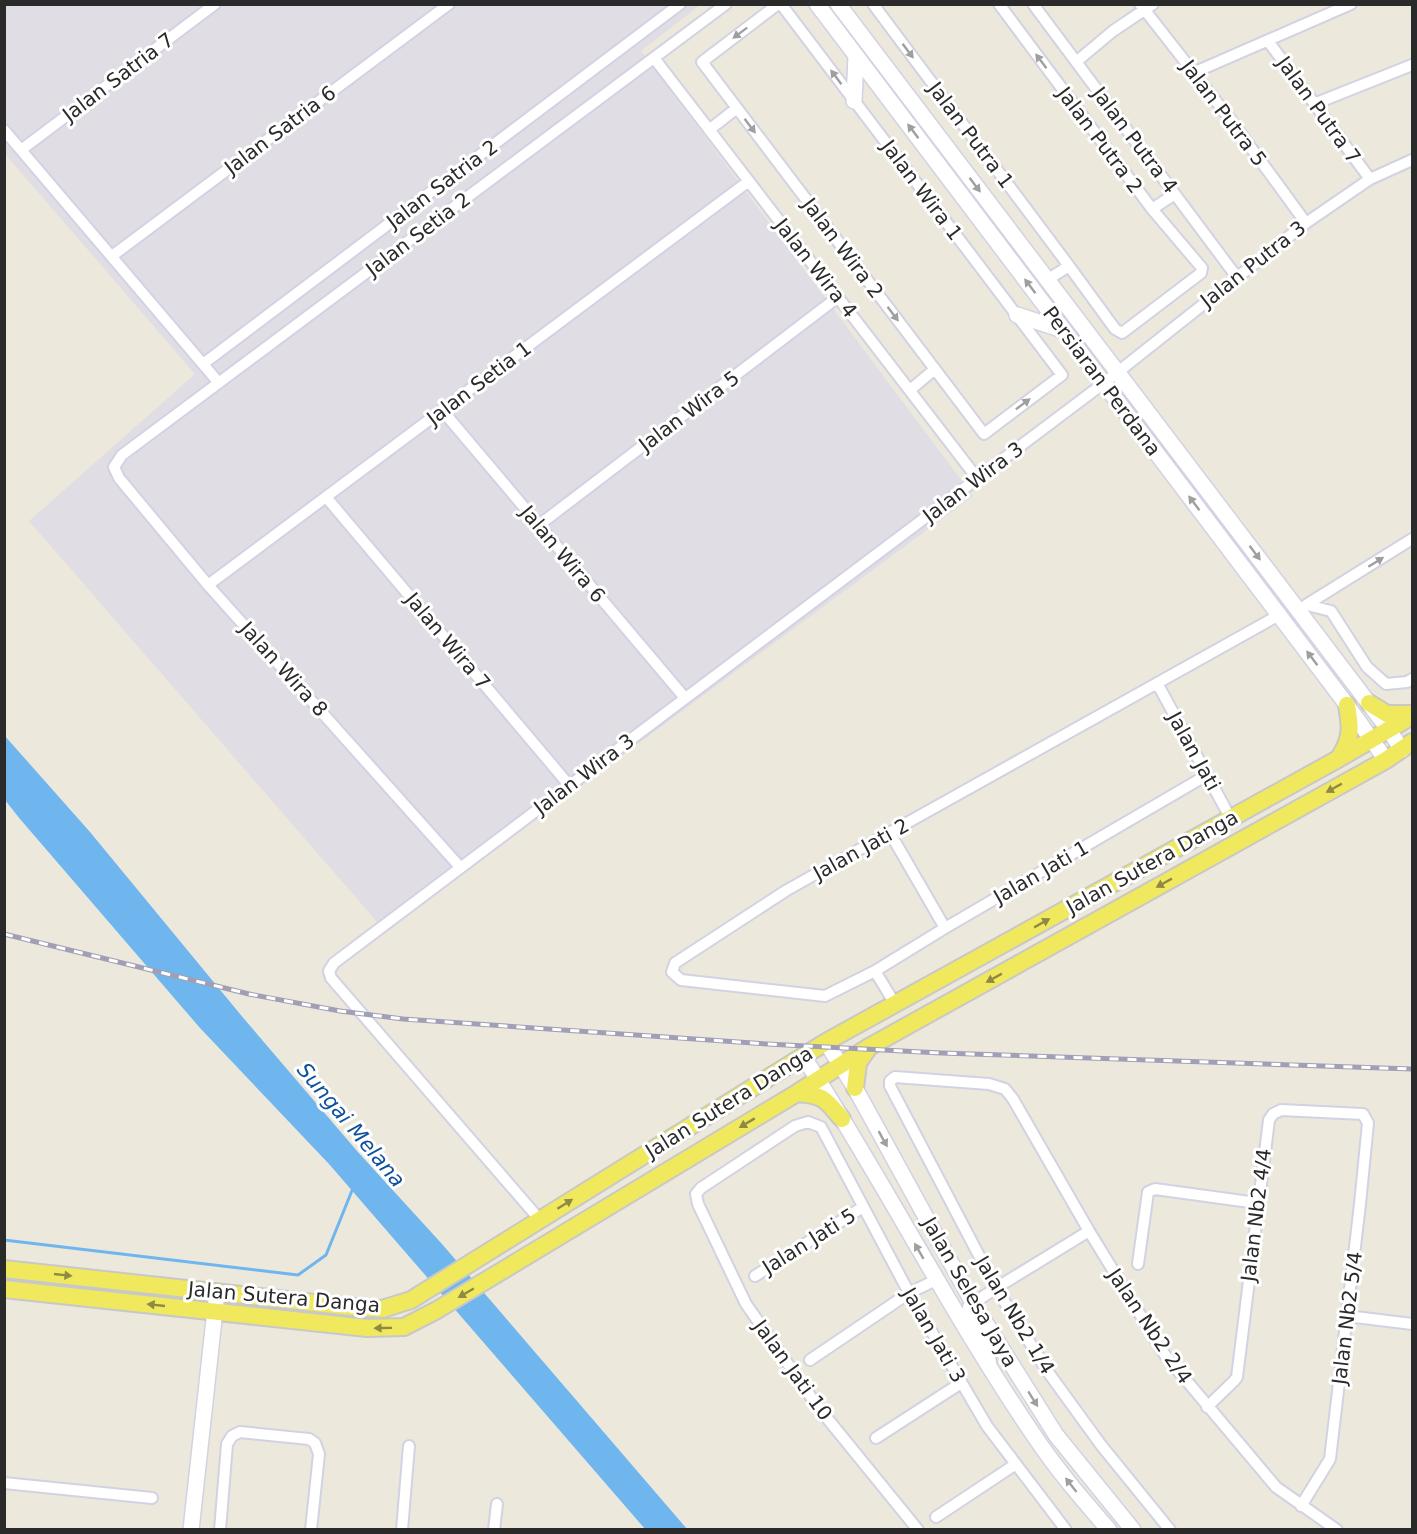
<svg xmlns="http://www.w3.org/2000/svg" width="1417" height="1534" font-family="'DejaVu Sans',sans-serif">
  <style>
    .industrial { fill: #e1dde5 }
    .water { fill: #6fb6ef }
    .lines { fill: none; stroke-linecap: round; stroke-linejoin: round }
    .stream { stroke: #6fb6ef; stroke-width: 3 }
    .street-casing { stroke: #d2d2e3; stroke-width: 14 }
    .secondary-casing { stroke: #d2d2e3; stroke-width: 18 }
    .primary-casing { stroke: #c8c8c8; stroke-width: 20 }
    .street { stroke: #fff; stroke-width: 10 }
    .secondary { stroke: #fff; stroke-width: 15 }
    .primary { stroke: #f1e95d; stroke-width: 16 }
    .rail-casing { stroke: #a09fb5; stroke-width: 5 }
    .rail { stroke: #fff; stroke-width: 3; stroke-dasharray: 9; stroke-linecap: butt }
    .oneway { fill: #9f9f9f }
    .oneway2 { fill: #8e8a44 }
    .labels { text-anchor: middle; stroke-width: 6; stroke-linejoin: round; paint-order: stroke }
    .street-label { font-size: 20px; fill: #2a2a2a; stroke: #fff }
    .water-label { font-size: 21px; font-style: italic; fill: #0d519c; stroke: #fff }
  </style>
  <rect width="100%" height="100%" fill="#ece8dc"/>
  <!-- industrial -->
  <path class="industrial" d="M4,5H700L641,51L973,496L385,931L29,521L195,374L5,154Z"/>
  <!-- water -->
  <path class="water" d="M4,735L90,832L240,1014L357,1151L442,1244L687,1529H645L329,1164L200,1028L20,819L5,800Z"/>
  <g class="lines">
    <!-- stream -->
    <path class="stream" d="M4,1240L298,1275L326,1255L353,1188"/>
    <!-- street casing -->
    <g class="street-casing">
      <path id="street" d="M778,4L702,62L984,434L1062,375L781,4
        M873,4L1069,266L1115,329L1122,333L1201,273L1202,268L1152,209L999,4
        M1033,4L1236,276
        M1140,4L1230,119L1306,223
        M1268,41L1370,179
        M654,58L977,478
        M1076,62L1113,31L1153,4
        M1193,73L1351,4
        M1314,104L1412,65
        M4,130L219,383
        M709,130L737,108
        M21,150L215,4
        M1152,209L1175,194
        M112,256L449,4
        M1047,280L1069,266
        M203,364L680,4
        M910,390L935,369
        M442,410L685,698
        M326,497L569,785
        M539,525L838,297
        M208,585L749,181
        M1306,605L1412,539
        M1307,605L1331,611L1367,667L1386,684L1407,682L1412,679
        M1157,683L1231,819
        M1207,775L945,928L875,971L825,996L681,980L672,972L675,963L787,890L1279,615
        M890,833L945,928
        M460,867L208,585L119,478L114,467L122,455L726,4
        M875,971L895,1004
        M540,1220L331,978L329,971L334,963L1104,383L1306,223L1370,179L1412,160
        M1138,1264L1148,1192L1155,1189L1257,1203
        M755,1276L863,1207
        M1347,1316L1412,1324
        M810,1360L909,1293L936,1280
        M991,1362L987,1347L968,1312V1307L996,1288L1089,1231
        M1207,1407L1234,1381L1237,1377L1269,1120L1273,1114L1281,1110L1363,1114L1368,1123L1360,1204L1330,1459L1301,1506
        M876,1438L961,1383
        M4,1483L152,1498
        M936,1517L1016,1464
        M220,1530L227,1444L232,1436L240,1432L309,1439L315,1443L319,1454L311,1530
        M402,1530L409,1446
        M494,1530L497,1504
        M918,1530L818,1407L746,1304L698,1204L696,1194L701,1188L795,1126L808,1122L821,1127L909,1293L987,1426L1066,1530
        M1170,1530L1101,1445L1048,1372L996,1288L890,1086V1081L895,1077L989,1084L1005,1089L1013,1099L1089,1231L1165,1355L1276,1487L1337,1530"/>
    </g>
    <!-- secondary casing -->
    <g class="secondary-casing">
      <path id="secondary" d="M817,4L1347,705L1386,760
        M838,4L1389,730L1402,750
        M854,101L856,56
        M1017,315L1063,330
        M826,1042L855,1088L973,1303L1056,1435L1133,1530
        M803,1056C884,1181 951,1314 1035,1437C1057,1470 1083,1500 1109,1530
        M191,1530L217,1292"/>
    </g>
    <!-- primary casing -->
    <g class="primary-casing">
      <path id="primary" d="M1369,703L1387,714H1412
        M1339,758C1352,738 1351,728 1347,705
        M855,1088L858,1063L867,1050
        M797,1093C824,1095 825,1099 842,1119
        M4,1269L352,1307L382,1309L411,1300L826,1042L1338,759L1412,716
        M4,1289L367,1328L404,1327L437,1310L797,1093L869,1047L1386,760L1412,742"/>
    </g>
    <!-- street -->
    <use href="#street" class="street"/>
    <!-- secondary -->
    <use href="#secondary" class="secondary"/>
    <!-- primary -->
    <use href="#primary" class="primary"/>
    <!-- rail casing -->
    <g class="rail-casing">
      <path id="rail" d="M4,934L249,994L340,1011L403,1019L767,1044L941,1053L1412,1069"/>
    </g>
    <!-- rail -->
    <use href="#rail" class="rail"/>
  </g>
  <!-- one-way arrows -->
  <defs><path id="oneway-solid" d="M-6-.8H1V-3.2L6.5 0L1 3.2V.8H-6Z" transform="scale(1.5)"/></defs>
  <g class="oneway">
    <use href="#oneway-solid" transform="translate(740 33) rotate(143)"/>
    <use href="#oneway-solid" transform="translate(908 51) rotate(53)"/>
    <use href="#oneway-solid" transform="translate(1041 61) rotate(-127)"/>
    <use href="#oneway-solid" transform="translate(836 77) rotate(-127)"/>
    <use href="#oneway-solid" transform="translate(750 126) rotate(53)"/>
    <use href="#oneway-solid" transform="translate(913 131) rotate(-127)"/>
    <use href="#oneway-solid" transform="translate(975 185) rotate(53)"/>
    <use href="#oneway-solid" transform="translate(1030 286) rotate(-127)"/>
    <use href="#oneway-solid" transform="translate(893 314) rotate(53)"/>
    <use href="#oneway-solid" transform="translate(1023 404) rotate(-37)"/>
    <use href="#oneway-solid" transform="translate(1194 503) rotate(-127)"/>
    <use href="#oneway-solid" transform="translate(1255 553) rotate(53)"/>
    <use href="#oneway-solid" transform="translate(1376 562) rotate(-32)"/>
    <use href="#oneway-solid" transform="translate(1312 658) rotate(-127)"/>
    <use href="#oneway-solid" transform="translate(883 1139) rotate(61)"/>
    <use href="#oneway-solid" transform="translate(919 1251) rotate(-120)"/>
    <use href="#oneway-solid" transform="translate(1033 1399) rotate(58)"/>
    <use href="#oneway-solid" transform="translate(1071 1485) rotate(-128)"/>
  </g>
  <g class="oneway2">
    <use href="#oneway-solid" transform="translate(1334 788) rotate(151)"/>
    <use href="#oneway-solid" transform="translate(1164 883) rotate(151)"/>
    <use href="#oneway-solid" transform="translate(1042 923) rotate(-29)"/>
    <use href="#oneway-solid" transform="translate(994 978) rotate(151)"/>
    <use href="#oneway-solid" transform="translate(747 1123) rotate(149)"/>
    <use href="#oneway-solid" transform="translate(565 1204) rotate(-32)"/>
    <use href="#oneway-solid" transform="translate(63 1275) rotate(6)"/>
    <use href="#oneway-solid" transform="translate(466 1293) rotate(150)"/>
    <use href="#oneway-solid" transform="translate(156 1305) rotate(-174)"/>
    <use href="#oneway-solid" transform="translate(383 1328) rotate(179)"/>
  </g>
  <g class="labels">
    <!-- street labels -->
    <g class="street-label">
      <text transform="translate(118 77) rotate(-37)" y="7">Jalan Satria 7</text>
      <text transform="translate(1319 110) rotate(54)" y="7">Jalan Putra 7</text>
      <text transform="translate(1224 113) rotate(53)" y="7">Jalan Putra 5</text>
      <text transform="translate(280 130) rotate(-37)" y="7">Jalan Satria 6</text>
      <text transform="translate(971 135) rotate(53)" y="7">Jalan Putra 1</text>
      <text transform="translate(1100 140) rotate(53)" y="7">Jalan Putra 2</text>
      <text transform="translate(1135 140) rotate(53)" y="7">Jalan Putra 4</text>
      <text transform="translate(442 184) rotate(-37)" y="7">Jalan Satria 2</text>
      <text transform="translate(922 190) rotate(53)" y="7">Jalan Wira 1</text>
      <text transform="translate(418 234) rotate(-37)" y="7">Jalan Setia 2</text>
      <text transform="translate(843 248) rotate(53)" y="7">Jalan Wira 2</text>
      <text transform="translate(1253 264) rotate(-38)" y="7">Jalan Putra 3</text>
      <text transform="translate(816 268) rotate(52)" y="7">Jalan Wira 4</text>
      <text transform="translate(1102 381) rotate(53)" y="7">Persiaran Perdana</text>
      <text transform="translate(479 383) rotate(-37)" y="7">Jalan Setia 1</text>
      <text transform="translate(689 411) rotate(-37)" y="7">Jalan Wira 5</text>
      <text transform="translate(973 482) rotate(-37)" y="7">Jalan Wira 3</text>
      <text transform="translate(563 554) rotate(50)" y="7">Jalan Wira 6</text>
      <text transform="translate(448 641) rotate(50)" y="7">Jalan Wira 7</text>
      <text transform="translate(284 669) rotate(48)" y="7">Jalan Wira 8</text>
      <text transform="translate(1194 751) rotate(61)" y="7">Jalan Jati</text>
      <text transform="translate(584 774) rotate(-37)" y="7">Jalan Wira 3</text>
      <text transform="translate(861 849) rotate(-29)" y="7">Jalan Jati 2</text>
      <text transform="translate(1152 862) rotate(-29)" y="7">Jalan Sutera Danga</text>
      <text transform="translate(1041 872) rotate(-30)" y="7">Jalan Jati 1</text>
      <text transform="translate(729 1102) rotate(-32)" y="7">Jalan Sutera Danga</text>
      <text transform="translate(1256 1215) rotate(-83)" y="7">Jalan Nb2 4/4</text>
      <text transform="translate(809 1241) rotate(-32)" y="7">Jalan Jati 5</text>
      <text transform="translate(970 1292) rotate(60)" y="7">Jalan Selesa Jaya</text>
      <text transform="translate(284 1297) rotate(5)" y="7">Jalan Sutera Danga</text>
      <text transform="translate(1015 1315) rotate(59)" y="7">Jalan Nb2 1/4</text>
      <text transform="translate(1347 1318) rotate(-83)" y="7">Jalan Nb2 5/4</text>
      <text transform="translate(1150 1326) rotate(56)" y="7">Jalan Nb2 2/4</text>
      <text transform="translate(934 1335) rotate(60)" y="7">Jalan Jati 3</text>
      <text transform="translate(793 1370) rotate(54)" y="7">Jalan Jati 10</text>
    </g>
    <!-- water labels -->
    <g class="water-label">
      <text transform="translate(351 1125) rotate(50)" y="7">Sungai Melana</text>
    </g>
  </g>
  <!-- border -->
  <rect width="1417" height="1534" fill="none" stroke="#2a2a2a" stroke-width="12"/>
</svg>
